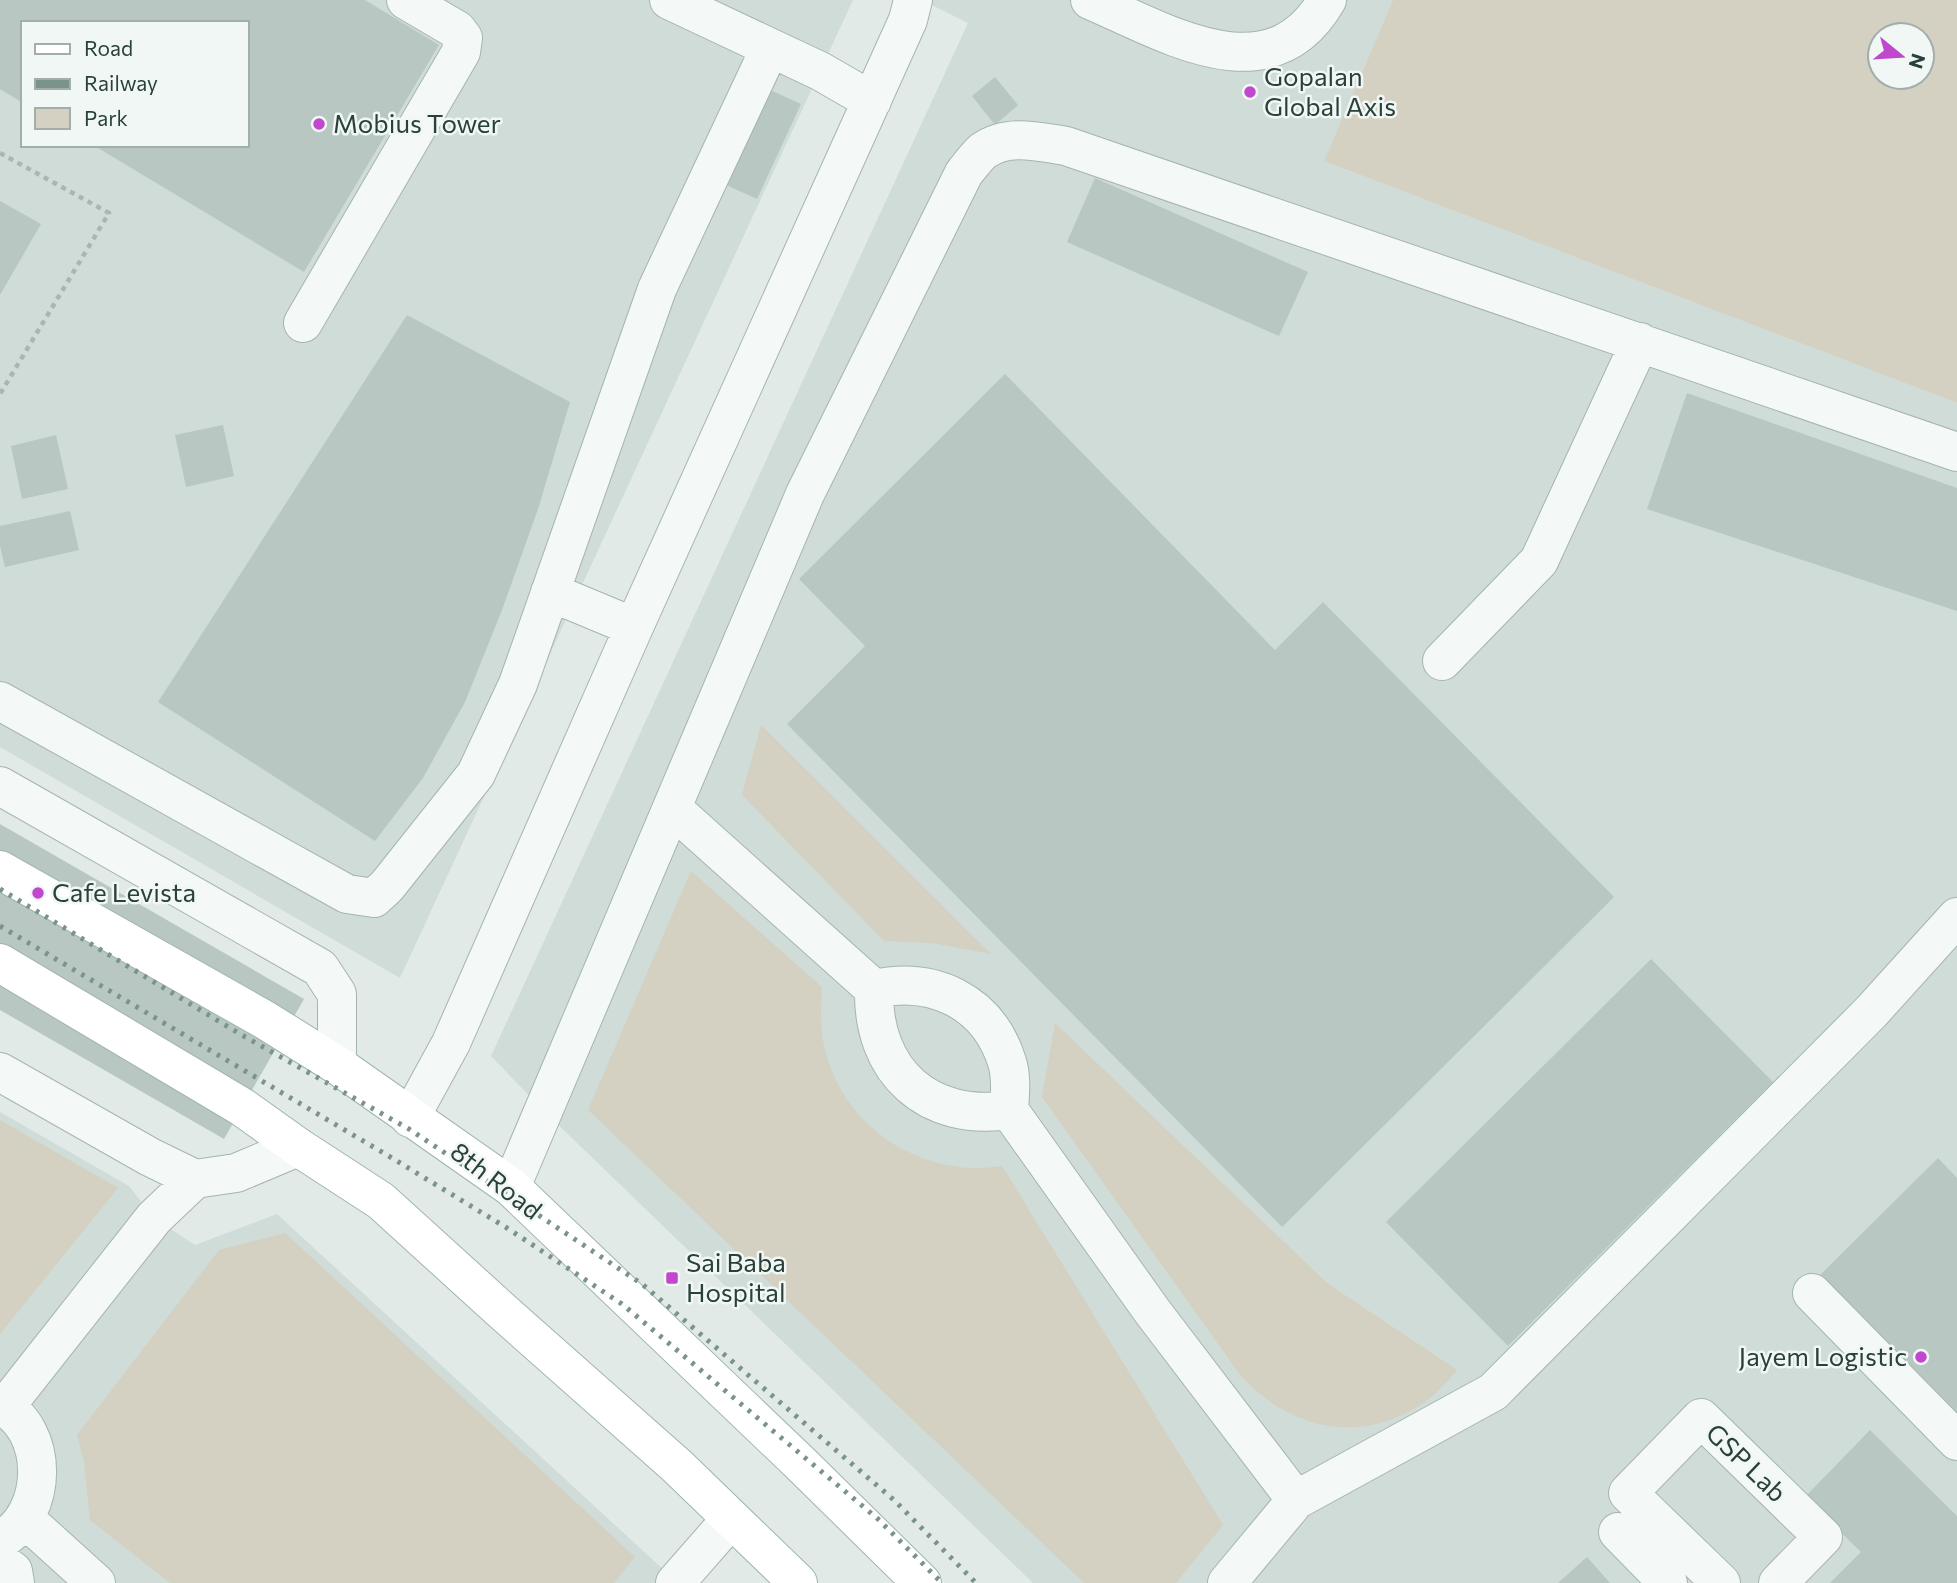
<svg xmlns="http://www.w3.org/2000/svg" width="1957" height="1583" font-family="Commissioner,sans-serif">
  <style>
    .built { fill: #cfdcd7; fill-rule: evenodd }
    .green { fill: #d4d0c2; fill-rule: evenodd }
    .building { fill: #b8c7c2 }
    .lines { fill: none; stroke-linecap: round; stroke-linejoin: round }
    .minor-casing { stroke: #a6b4b0; stroke-width: 40 }
    .major-casing { stroke: #a0b5ae; stroke-width: 40 }
    .path { stroke: #abb6b3; stroke-width: 4.5; stroke-dasharray: 5 5; stroke-linecap: butt }
    .minor { stroke: #f4f8f7; stroke-width: 38 }
    .major { stroke: #fff; stroke-width: 38 }
    .rail { stroke: #7a938b; stroke-width: 5; stroke-dasharray: 3.5 7; stroke-linecap: butt }
    .poi-dot { fill: #c147ce; stroke: #f1f7f5; stroke-width: 2.5 }
    .labels { text-anchor: middle; stroke-width: 5; stroke-linejoin: round; paint-order: stroke }
    .poi-label { font-size: 26px; fill: #29413a; stroke: #f1f7f5; text-anchor: start }
    .street-label { font-size: 26px; fill: #29413a; stroke: #f1f7f5 }
  </style>
  <rect width="100%" height="100%" fill="#e1eae7"/>
  <!-- built -->
  <path class="built" d="M0,0H853L400,978L0,747ZM23,23H247V145H23Z
    M922,0H1393L1324,161L1957,403V1583H1033L545,1112L491,1056L968,23Z
    M0,1112L129,1186L154,1218L195,1245L277,1214L678,1583H0Z"/>
  <!-- green -->
  <path class="green" d="M1393,0H1957V403L1324,161ZM1922,35V77H1880V35Z
    M761,725L991,954L932,943L884,941L742,795Z
    M691,871L822,987C821,1007 820,1027 824,1046C840,1116 899,1163 969,1168C980,1169 991,1167 1002,1166L1223,1525L1176,1583H1084L588,1110Z
    M1055,1023L1327,1283L1457,1370C1445,1384 1433,1398 1417,1407C1354,1446 1284,1426 1238,1372L1042,1097Z
    M0,1120L118,1188L0,1334Z
    M285,1233L635,1557L614,1583H170L90,1520L84,1462L77,1435L219,1250Z"/>
  <!-- building -->
  <path class="building" d="M0,0H365L439,45L304,272L93,145H247V23H23V103L0,89Z
    M995,77L1018,105L995,125L972,96Z
    M768,89L801,104L757,199L724,184Z
    M1095,178L1308,272L1279,336L1067,242Z
    M0,201L41,224L0,295Z
    M407,315L570,402L538,509L502,610L465,702L423,778L375,841L158,702Z
    M1005,374L1275,650L1323,602L1614,897L1282,1227L787,724L865,646L799,579Z
    M1687,393L1957,488V611L1647,509Z
    M223,425L234,476L186,487L175,435Z
    M56,435L68,489L22,499L11,446Z
    M70,511L79,550L5,567L0,546V526Z
    M0,824L304,999L224,1139L0,1010Z
    M1651,959L1773,1082L1508,1346L1386,1222Z
    M1938,1158L1957,1178V1431L1812,1283Z
    M1870,1430L1957,1516V1583H1830L1861,1552L1805,1497Z
    M1587,1557L1610,1583H1558Z"/>
  <g class="lines">
    <!-- minor casing -->
    <g class="minor-casing">
      <path id="minor" d="M669,0L820,71L872,101
        M1090,0C1167,33 1270,98 1327,0
        M303,323L461,52L463,38L457,30L406,0
        M550,592L634,627
        M1442,661L1539,561L1640,342
        M0,701L347,894L374,898L387,886L476,774L518,684L657,289L770,48
        M0,786L320,968L337,994V1065
        M673,809L874,989C872,1072 928,1122 1009,1110
        M874,989C933,976 988,1001 1007,1062C1012,1077 1010,1094 1009,1110L1152,1311L1296,1500
        M0,1072L150,1157L195,1179L236,1173L298,1147
        M410,1118L451,1043L634,627L908,20L913,0
        M511,1187L805,494L964,173C970,166 976,157 983,151C1008,133 1039,142 1066,146L1957,452
        M1812,1293L1957,1441
        M0,1405C50,1429 49,1515 0,1540
        M5,1407L154,1218L195,1179
        M24,1518L96,1583
        M1618,1532L1668,1583
        M0,1561L13,1571L15,1583
        M675,1583L731,1519
        M1227,1583L1296,1500L1493,1392L1871,1012L1957,917
        M1721,1583L1628,1493L1701,1418L1823,1537L1778,1583"/>
    </g>
    <!-- major casing -->
    <g class="major-casing">
      <path id="major" d="M0,870L265,1020L337,1065L511,1187L800,1463L922,1583
        M0,963L242,1107L298,1147L381,1201L502,1311L677,1466L798,1583"/>
    </g>
    <!-- path -->
    <path class="path" d="M0,153L109,213L0,394"/>
    <!-- minor -->
    <use href="#minor" class="minor"/>
    <!-- major -->
    <use href="#major" class="major"/>
    <!-- rail -->
    <path class="rail" d="M0,889L240,1034L409,1129L642,1284L894,1500L976,1583
      M0,926L387,1155L507,1228L622,1304L878,1519L942,1583"/>
  </g>
  <!-- markers -->
  <g class="poi-dot">
    <circle cx="1250" cy="92" r="7"/>
    <circle cx="319" cy="124" r="7"/>
    <circle cx="38" cy="893" r="7"/>
    <rect x="665" y="1271" width="14" height="14" rx="3.5"/>
    <circle cx="1921" cy="1357" r="7"/>
  </g>
  <g class="labels">
    <!-- poi labels -->
    <g class="poi-label">
      <text x="1264" y="86">Gopalan<tspan x="1264" dy="30">Global Axis</tspan></text>
      <text x="333" y="133">Mobius Tower</text>
      <text x="52" y="902">Cafe Levista</text>
      <text x="686" y="1272">Sai Baba<tspan x="686" dy="30">Hospital</tspan></text>
      <text x="1907" y="1366" text-anchor="end">Jayem Logistic</text>
    </g>
    <!-- street labels -->
    <g class="street-label">
      <text transform="translate(496 1181) rotate(38)" y="9">8th Road</text>
      <text transform="translate(1746 1463) rotate(44)" y="9">GSP Lab</text>
    </g>
  </g>
  <!-- legend -->
  <rect x="21" y="21" width="228" height="126" fill="#f1f7f5" stroke="#a1aeaa" stroke-width="2"/>
  <rect x="35" y="44" width="35" height="10" fill="#ffffff" stroke="#a1aeaa" stroke-width="2"/>
  <text x="84" y="56" font-size="21" fill="#29413a">Road</text>
  <rect x="35" y="79" width="35" height="10" fill="#7a938b" stroke="#a1aeaa" stroke-width="2"/>
  <text x="84" y="91" font-size="21" fill="#29413a">Railway</text>
  <rect x="35" y="108" width="35" height="21" fill="#d4d0c2" stroke="#a1aeaa" stroke-width="2"/>
  <text x="84" y="126" font-size="21" fill="#29413a">Park</text>
  <!-- north arrow -->
  <g transform="translate(1901 56) rotate(108)"><circle r="33" fill="#f1f7f5" stroke="#a1aeaa" stroke-width="2"/>
  <path d="M0-5L12 26L0 18L-12 26Z" fill="#c147ce"/>
  <text y="-10" font-size="19" font-weight="bold" text-anchor="middle" fill="#29413a">N</text>
  </g>
</svg>
